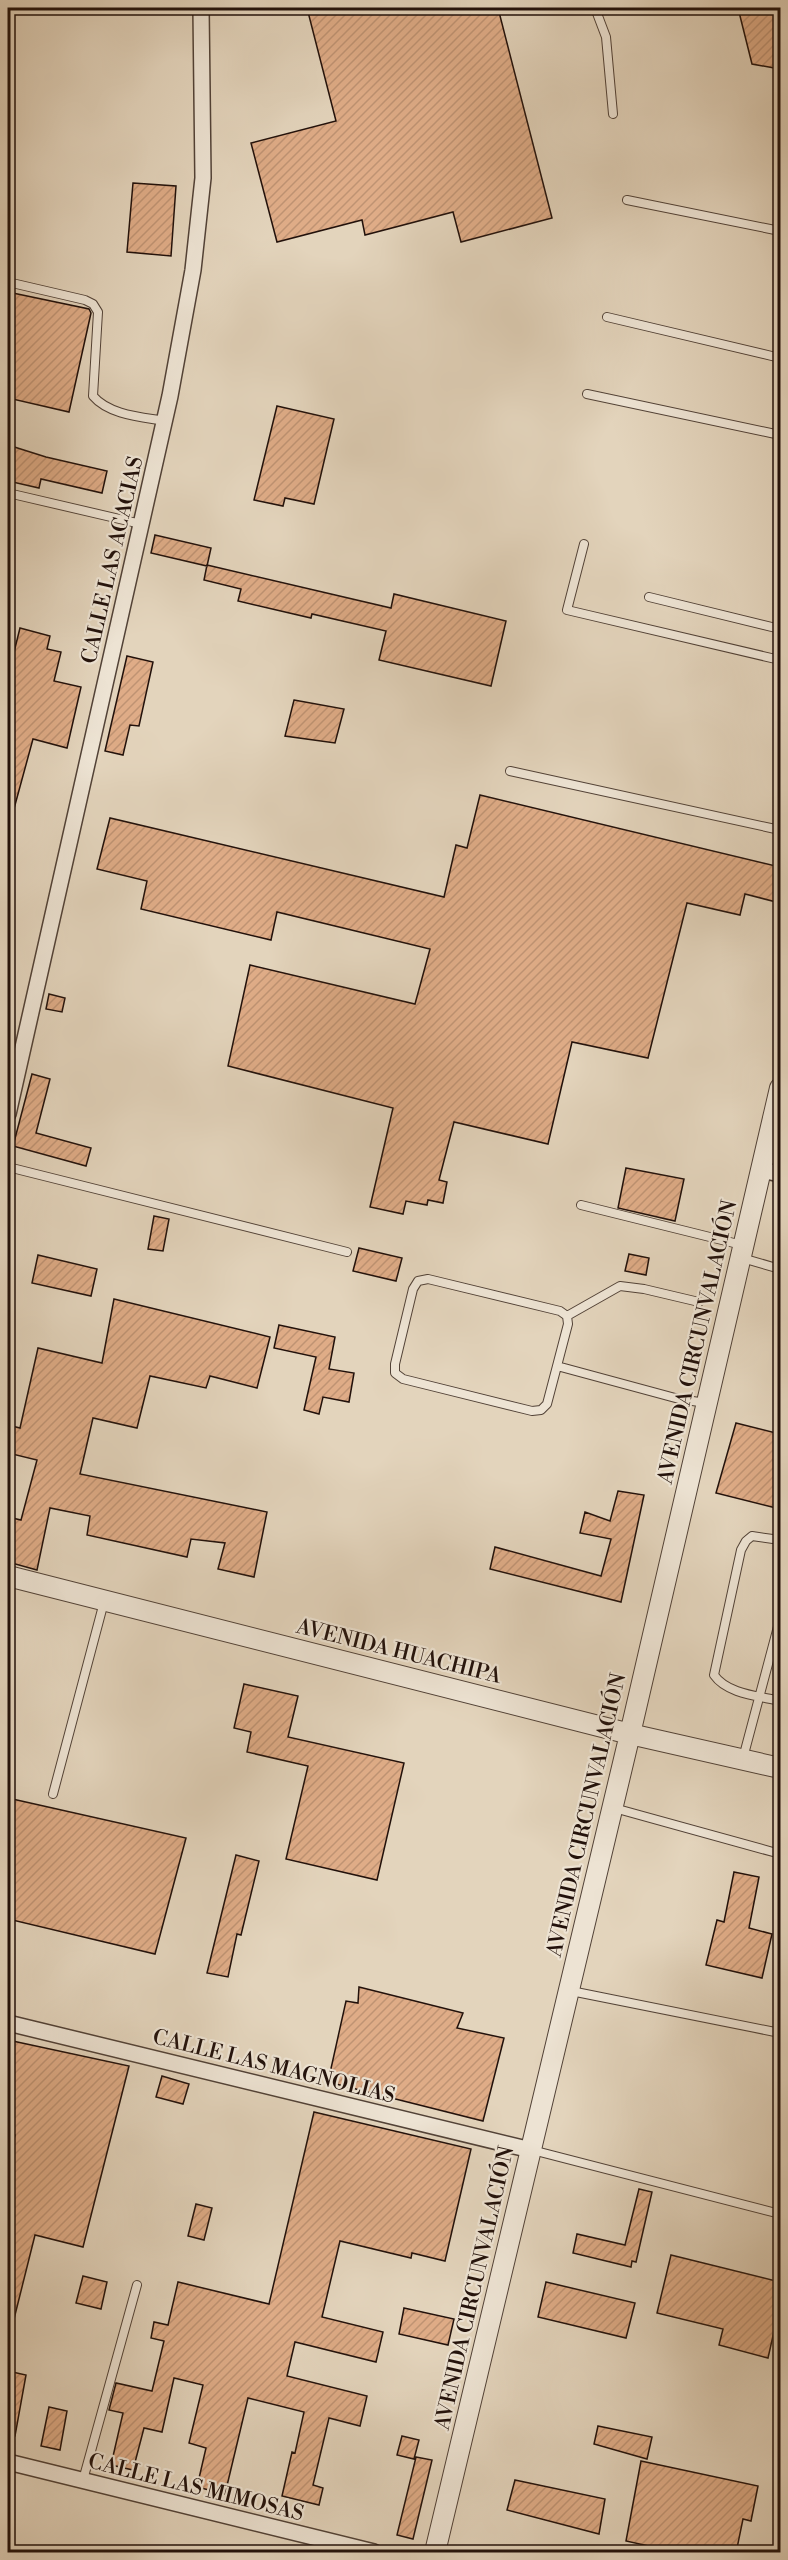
<svg xmlns="http://www.w3.org/2000/svg" width="788" height="2560" font-family="'Libre Bodoni',serif">
  <style>
    .building { fill: url(#building-hatch); stroke: #22110b; stroke-width: 1.5 }
    .lines { fill: none; stroke-linecap: round; stroke-linejoin: round }
    .service-casing { stroke: #524237; stroke-width: 10 }
    .minor-casing { stroke: #524237; stroke-width: 18 }
    .tertiary-casing { stroke: #524237; stroke-width: 22 }
    .service { stroke: #ede3d3; stroke-width: 8 }
    .minor { stroke: #ede3d3; stroke-width: 15 }
    .tertiary { stroke: #ede3d3; stroke-width: 20 }
    .labels { text-anchor: middle; stroke-width: 4.5; stroke-linejoin: round; paint-order: stroke }
    .street-label { font-size: 21px; fill: #22110b; stroke: #ede3d3 }
  </style>
  <defs>
    <pattern id="building-hatch" width="6" height="6" patternUnits="userSpaceOnUse" patternTransform="scale(1.5)"><rect width="6" height="6" fill="#dfac87"/><path d="M-1 1l2-2M0 6l6-6M5 7l2-2" fill="none" stroke="#bf9373"/></pattern>
  </defs>
  <rect width="100%" height="100%" fill="#e3d4bc"/>
  <filter id="stains"><feTurbulence type="fractalNoise" baseFrequency=".00333" numOctaves="4"/><feColorMatrix values="0 0 0 0 .2 0 0 0 0 .09 0 0 0 0 .02 0 0 0 .5 -.17"/></filter>
  <radialGradient id="worn" r=".72"><stop offset=".6" stop-color="#630" stop-opacity="0"/><stop offset="1" stop-color="#630" stop-opacity=".3"/></radialGradient>
  <!-- building -->
  <path class="building" d="M307,8H498L552,218L461,242L453,212L365,235L362,220L277,242L251,143L336,121Z
    M738,8H780V69L752,64Z
    M133,183L176,186L171,256L127,252Z
    M8,292L89,309L91,313L69,412L8,398Z
    M277,406L334,419L314,504L285,498L283,506L254,500Z
    M8,445L46,457L107,471L102,493L41,479L39,488L8,481Z
    M155,535L211,548L207,566L151,553Z
    M207,565L391,608L394,594L506,621L491,686L379,660L386,631L312,614L311,618L238,601L241,589L204,580Z
    M20,628L50,636L47,649L61,652L54,681L81,687L67,748L33,739L12,816L8,815V676Z
    M127,656L153,662L139,726L130,725L123,755L105,751Z
    M294,700L344,709L335,743L285,736Z
    M480,795L780,867V903L745,894L740,915L687,903L648,1058L572,1042L548,1144L454,1122L439,1180L447,1182L443,1203L428,1200L427,1205L406,1201L403,1214L370,1207L393,1108L228,1066L250,965L415,1004L430,949L277,912L271,940L141,909L147,881L97,869L110,818L444,897L456,845L467,848Z
    M49,994L65,998L62,1012L46,1009Z
    M32,1074L50,1079L36,1133L91,1148L86,1166L13,1146Z
    M626,1168L684,1179L675,1221L618,1208Z
    M154,1216L169,1219L163,1251L148,1249Z
    M359,1248L402,1258L396,1281L353,1271Z
    M629,1254L649,1258L646,1275L625,1271Z
    M38,1255L97,1269L91,1296L32,1283Z
    M114,1299L270,1337L257,1388L210,1376L206,1388L150,1376L137,1428L93,1418L80,1474L267,1512L254,1577L218,1569L225,1543L191,1539L187,1557L87,1535L90,1516L50,1508L37,1570L8,1562V1517L21,1520L37,1460L8,1453V1425L20,1428L38,1348L102,1363Z
    M279,1325L335,1337L329,1369L354,1373L349,1402L323,1397L319,1414L304,1410L316,1357L274,1348Z
    M736,1423L780,1434V1509L716,1493Z
    M618,1491L644,1495L621,1602L490,1569L495,1547L601,1576L611,1539L580,1533L585,1512L610,1521Z
    M244,1684L298,1696L288,1737L404,1763L377,1880L286,1859L308,1766L247,1752L251,1732L234,1728Z
    M8,1798L186,1838L155,1954L8,1919Z
    M236,1855L259,1861L241,1935L237,1934L228,1977L207,1973Z
    M734,1872L759,1877L749,1928L772,1934L762,1978L706,1965L717,1920L724,1922Z
    M359,1987L463,2013L457,2028L504,2038L483,2121L328,2082L346,2001L358,2003Z
    M8,2040L129,2066L83,2247L35,2235L13,2323H8V2163L15,2135L8,2134Z
    M162,2076L189,2084L183,2104L156,2097Z
    M314,2112L471,2149L445,2261L412,2253L411,2258L340,2241L322,2317L383,2332L376,2362L295,2342L287,2376L367,2396L360,2426L329,2418L313,2485L323,2488L319,2505L282,2496L292,2452L295,2453L304,2412L248,2398L225,2494L197,2487L206,2448L189,2443L203,2385L174,2378L162,2432L144,2428L133,2470L111,2465L123,2413L109,2410L116,2383L152,2391L164,2341L151,2338L154,2322L168,2325L178,2282L269,2304Z
    M639,2189L652,2192L636,2262L632,2261L631,2267L573,2253L577,2234L625,2245Z
    M196,2204L212,2208L204,2240L188,2236Z
    M671,2255L780,2282V2305L768,2358L719,2345L723,2329L657,2313Z
    M83,2276L107,2282L101,2309L76,2303Z
    M546,2282L635,2303L626,2338L538,2317Z
    M404,2308L454,2319L448,2345L399,2334Z
    M8,2371L26,2375L15,2436L8,2435Z
    M49,2407L67,2411L60,2450L41,2446Z
    M598,2426L652,2437L647,2459L594,2444Z
    M402,2436L419,2440L414,2459L397,2455Z
    M416,2457L432,2460L413,2539L397,2535Z
    M641,2461L758,2486L751,2521L743,2519L736,2553H680L626,2541Z
    M515,2480L605,2499L599,2534L507,2510Z"/>
  <g class="lines">
    <!-- service casing -->
    <g class="service-casing">
      <path id="service" d="M595,8L606,37L613,114
        M627,200L780,231
        M12,283L85,300L93,304L98,312L93,396C109,415 142,417 165,421
        M607,317L780,358
        M587,394L780,435
        M8,493L141,524
        M584,544L567,610L780,660
        M649,597L780,629
        M510,771L780,830
        M8,1167L347,1252
        M581,1205L742,1245
        M742,1258L780,1269
        M567,1316L620,1286L644,1289L699,1302
        M557,1366L547,1404L541,1410L532,1411L403,1379L395,1373V1364L413,1289L418,1281L428,1279L560,1311L567,1316L568,1324L557,1366L679,1399L706,1403
        M780,1540L752,1536L746,1541L741,1550L714,1675C727,1694 759,1696 780,1701
        M743,1758L780,1619
        M53,1794L104,1602
        M614,1808L773,1852
        M571,1991L780,2033
        M532,2150L780,2214
        M83,2480L137,2285"/>
    </g>
    <!-- minor casing -->
    <g class="minor-casing">
      <path id="minor" d="M8,1114L170,396L193,270L203,178L201,8
        M761,1170L780,1174
        M8,2023L531,2150
        M8,2462L374,2552"/>
    </g>
    <!-- tertiary casing -->
    <g class="tertiary-casing">
      <path id="tertiary" d="M8,1576L630,1734L780,1768
        M435,2552L630,1734L780,1088"/>
    </g>
    <!-- service -->
    <use href="#service" class="service"/>
    <!-- minor -->
    <use href="#minor" class="minor"/>
    <!-- tertiary -->
    <use href="#tertiary" class="tertiary"/>
  </g>
  <g class="labels">
    <!-- street labels -->
    <g class="street-label">
      <text transform="translate(112 560) rotate(-77)" y="7">CALLE LAS ACACIAS</text>
      <text transform="translate(697 1342) rotate(-77)" y="7">AVENIDA CIRCUNVALACIÓN</text>
      <text transform="translate(399 1651) rotate(14)" y="7">AVENIDA HUACHIPA</text>
      <text transform="translate(586 1815) rotate(-77)" y="7">AVENIDA CIRCUNVALACIÓN</text>
      <text transform="translate(274 2066) rotate(14)" y="7">CALLE LAS MAGNOLIAS</text>
      <text transform="translate(474 2288) rotate(-77)" y="7">AVENIDA CIRCUNVALACIÓN</text>
      <text transform="translate(196 2487) rotate(14)" y="7">CALLE LAS MIMOSAS</text>
    </g>
  </g>
  <!-- margin -->
  <rect width="788" height="2560" fill="none" stroke="#e3d4bc" stroke-width="30"/>
  <rect x="9" y="9" width="770" height="2542" fill="none" stroke="#22110b" stroke-width="3"/>
  <rect x="15" y="15" width="758" height="2530" fill="none" stroke="#22110b" stroke-width="1.5"/>
  <rect width="100%" height="100%" filter="url(#stains)"/>
  <rect width="100%" height="100%" fill="url(#worn)"/>
</svg>
